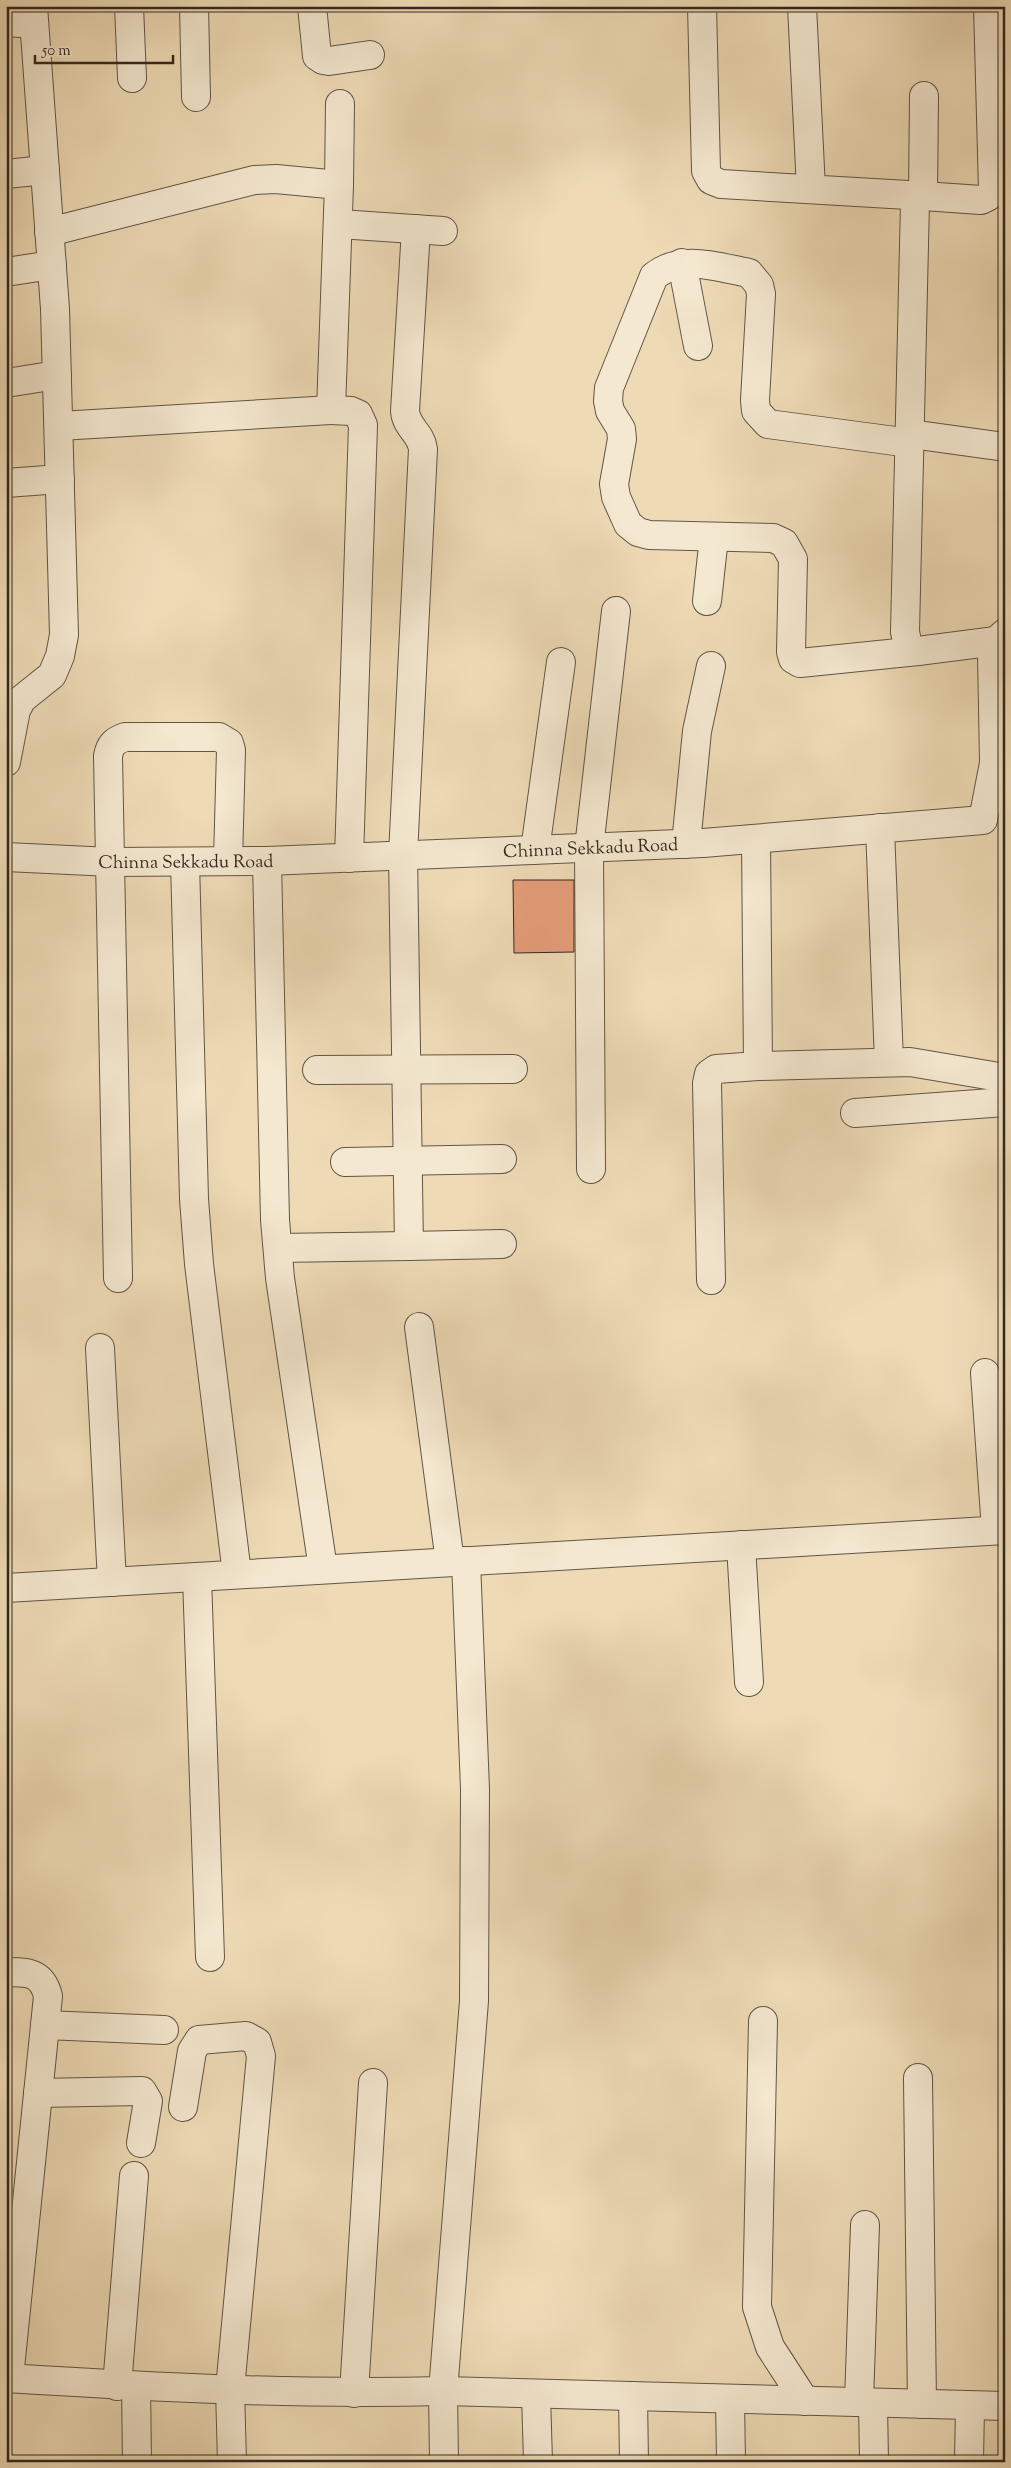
<svg xmlns="http://www.w3.org/2000/svg" width="1011" height="2468" font-family="'Sorts Mill Goudy',serif">
  <style>
    .building { fill: #e59e7a; stroke: #322820 }
    .lines { fill: none; stroke-linecap: round; stroke-linejoin: round }
    .minor-casing { stroke: #615546; stroke-width: 30 }
    .minor { stroke: #f4e8d0; stroke-width: 28 }
    .labels { text-anchor: middle; stroke-width: 4.5; stroke-linejoin: round; paint-order: stroke }
    .street-label { font-size: 18px; fill: #322820; stroke: #f4e8d0 }
  </style>
  <rect width="100%" height="100%" fill="#eedbb6"/>
  <filter id="stains"><feTurbulence type="fractalNoise" baseFrequency=".004" numOctaves="4"/><feColorMatrix values="0 0 0 0 .2 0 0 0 0 .09 0 0 0 0 .02 0 0 0 .5 -.17"/></filter>
  <radialGradient id="worn" r=".72"><stop offset=".6" stop-color="#630" stop-opacity="0"/><stop offset="1" stop-color="#630" stop-opacity=".3"/></radialGradient>
  <!-- building -->
  <path class="building" d="M513,880H574V952L514,953Z"/>
  <g class="lines">
    <!-- minor casing -->
    <g class="minor-casing">
      <g id="minor">
        <path d="M129,6L132,78"/>
        <path d="M194,6L196,97"/>
        <path d="M312,6L317,56L323,60L329,61L370,55"/>
        <path d="M702,6L706,171L711,180L721,184L908,195L915,202L905,632L908,646L918,651L996,641"/>
        <path d="M802,6L811,189"/>
        <path d="M6,22L34,24"/>
        <path d="M6,174L45,170"/>
        <path d="M339,185L340,104"/>
        <path d="M908,195L981,200L989,196L993,190L988,6"/>
        <path d="M923,196L924,96"/>
        <path d="M339,224L443,231"/>
        <path d="M416,229L405,411C406,427 421,433 423,449L403,855L409,1246L502,1244"/>
        <path d="M49,232L254,180L276,179L339,185L331,410L351,411L358,414L363,425L349,858"/>
        <path d="M682,263L698,346"/>
        <path d="M6,272L52,265"/>
        <path d="M6,383L57,375"/>
        <path d="M59,426L331,410"/>
        <path d="M911,434L1005,447"/>
        <path d="M910,443L768,424L756,411L755,400L761,294L759,285L749,273C717,267 682,254 654,276L609,388L608,401L610,411L621,429L622,439L614,484L616,497L628,524L638,532L649,535L773,538L784,543L793,559L791,652L793,659L800,663L918,651"/>
        <path d="M6,483L60,479"/>
        <path d="M707,601L714,537"/>
        <path d="M6,762L16,710L22,699L52,675L60,656L64,635L55,309L33,6"/>
        <path d="M880,828L889,1062"/>
        <path d="M756,839L758,1066L910,1062L1005,1078"/>
        <path d="M686,844L697,731L711,666"/>
        <path d="M535,850L561,662"/>
        <path id="s1" d="M6,857L111,862L267,861L703,843L983,820L994,763L992,654L996,641L1005,633"/>
        <path d="M267,861L275,1220L280,1278L323,1569"/>
        <path d="M185,862L194,1199L199,1264L237,1574"/>
        <path d="M317,1070L513,1069"/>
        <path d="M855,1113L1005,1102"/>
        <path d="M345,1162L502,1159"/>
        <path d="M591,1169L589,848L616,611"/>
        <path d="M278,1248L409,1246"/>
        <path d="M118,1278L108,756C110,745 114,741 125,737H219L229,743L231,750L228,861"/>
        <path d="M711,1280L707,1083L709,1074L716,1069L758,1066"/>
        <path d="M419,1327L450,1562"/>
        <path d="M100,1348L112,1582"/>
        <path d="M985,1373L996,1530"/>
        <path d="M741,1545L749,1682"/>
        <path d="M197,1577L210,1957"/>
        <path d="M6,1588L1005,1530"/>
        <path d="M6,1972C28,1972 42,1972 48,1996L9,2378"/>
        <path d="M763,2021L757,2307L770,2347L805,2401"/>
        <path d="M45,2025L164,2030"/>
        <path d="M918,2078L922,2404"/>
        <path d="M38,2093L142,2091L148,2101L141,2143"/>
        <path d="M183,2107L192,2051L199,2040L246,2036L257,2042L261,2056L230,2389L232,2462"/>
        <path d="M6,2378C152,2387 297,2395 443,2391L1005,2406"/>
        <path d="M117,2386L134,2176"/>
        <path d="M136,2386L137,2462"/>
        <path d="M354,2393L373,2083"/>
        <path d="M536,2394L538,2462"/>
        <path d="M633,2396L634,2462"/>
        <path d="M730,2399L731,2462"/>
        <path d="M859,2402L865,2225"/>
        <path d="M873,2403L874,2462"/>
        <path d="M444,2462L443,2391L474,2001L475,1789L466,1561"/>
        <path d="M969,2462L970,2406"/>
      </g>
    </g>
    <!-- minor -->
    <use href="#minor" class="minor"/>
  </g>
  <g class="labels">
    <!-- street labels -->
    <g class="street-label">
      <text dy="6" stroke="none"><textPath href="#s1" startOffset="585">Chinna Sekkadu Road</textPath></text>
      <text dy="6" stroke="none"><textPath href="#s1" startOffset="180">Chinna Sekkadu Road</textPath></text>
    </g>
  </g>
  <!-- margin -->
  <rect width="1011" height="2468" fill="none" stroke="#eedbb6" stroke-width="25"/>
  <rect x="8" y="8" width="996" height="2453" fill="none" stroke="#322820" stroke-width="2.5"/>
  <rect x="12" y="12" width="986" height="2443" fill="none" stroke="#322820"/>
  <!-- scale -->
  <path d="M35 55v8h138v-8" fill="none" stroke="#322820" stroke-width="2.5"/>
  <text x="42" y="55" font-size="15" fill="#322820" stroke="#f4e8d0" stroke-width="4" paint-order="stroke">50 m</text>
  <rect width="100%" height="100%" filter="url(#stains)"/>
  <rect width="100%" height="100%" fill="url(#worn)"/>
</svg>
